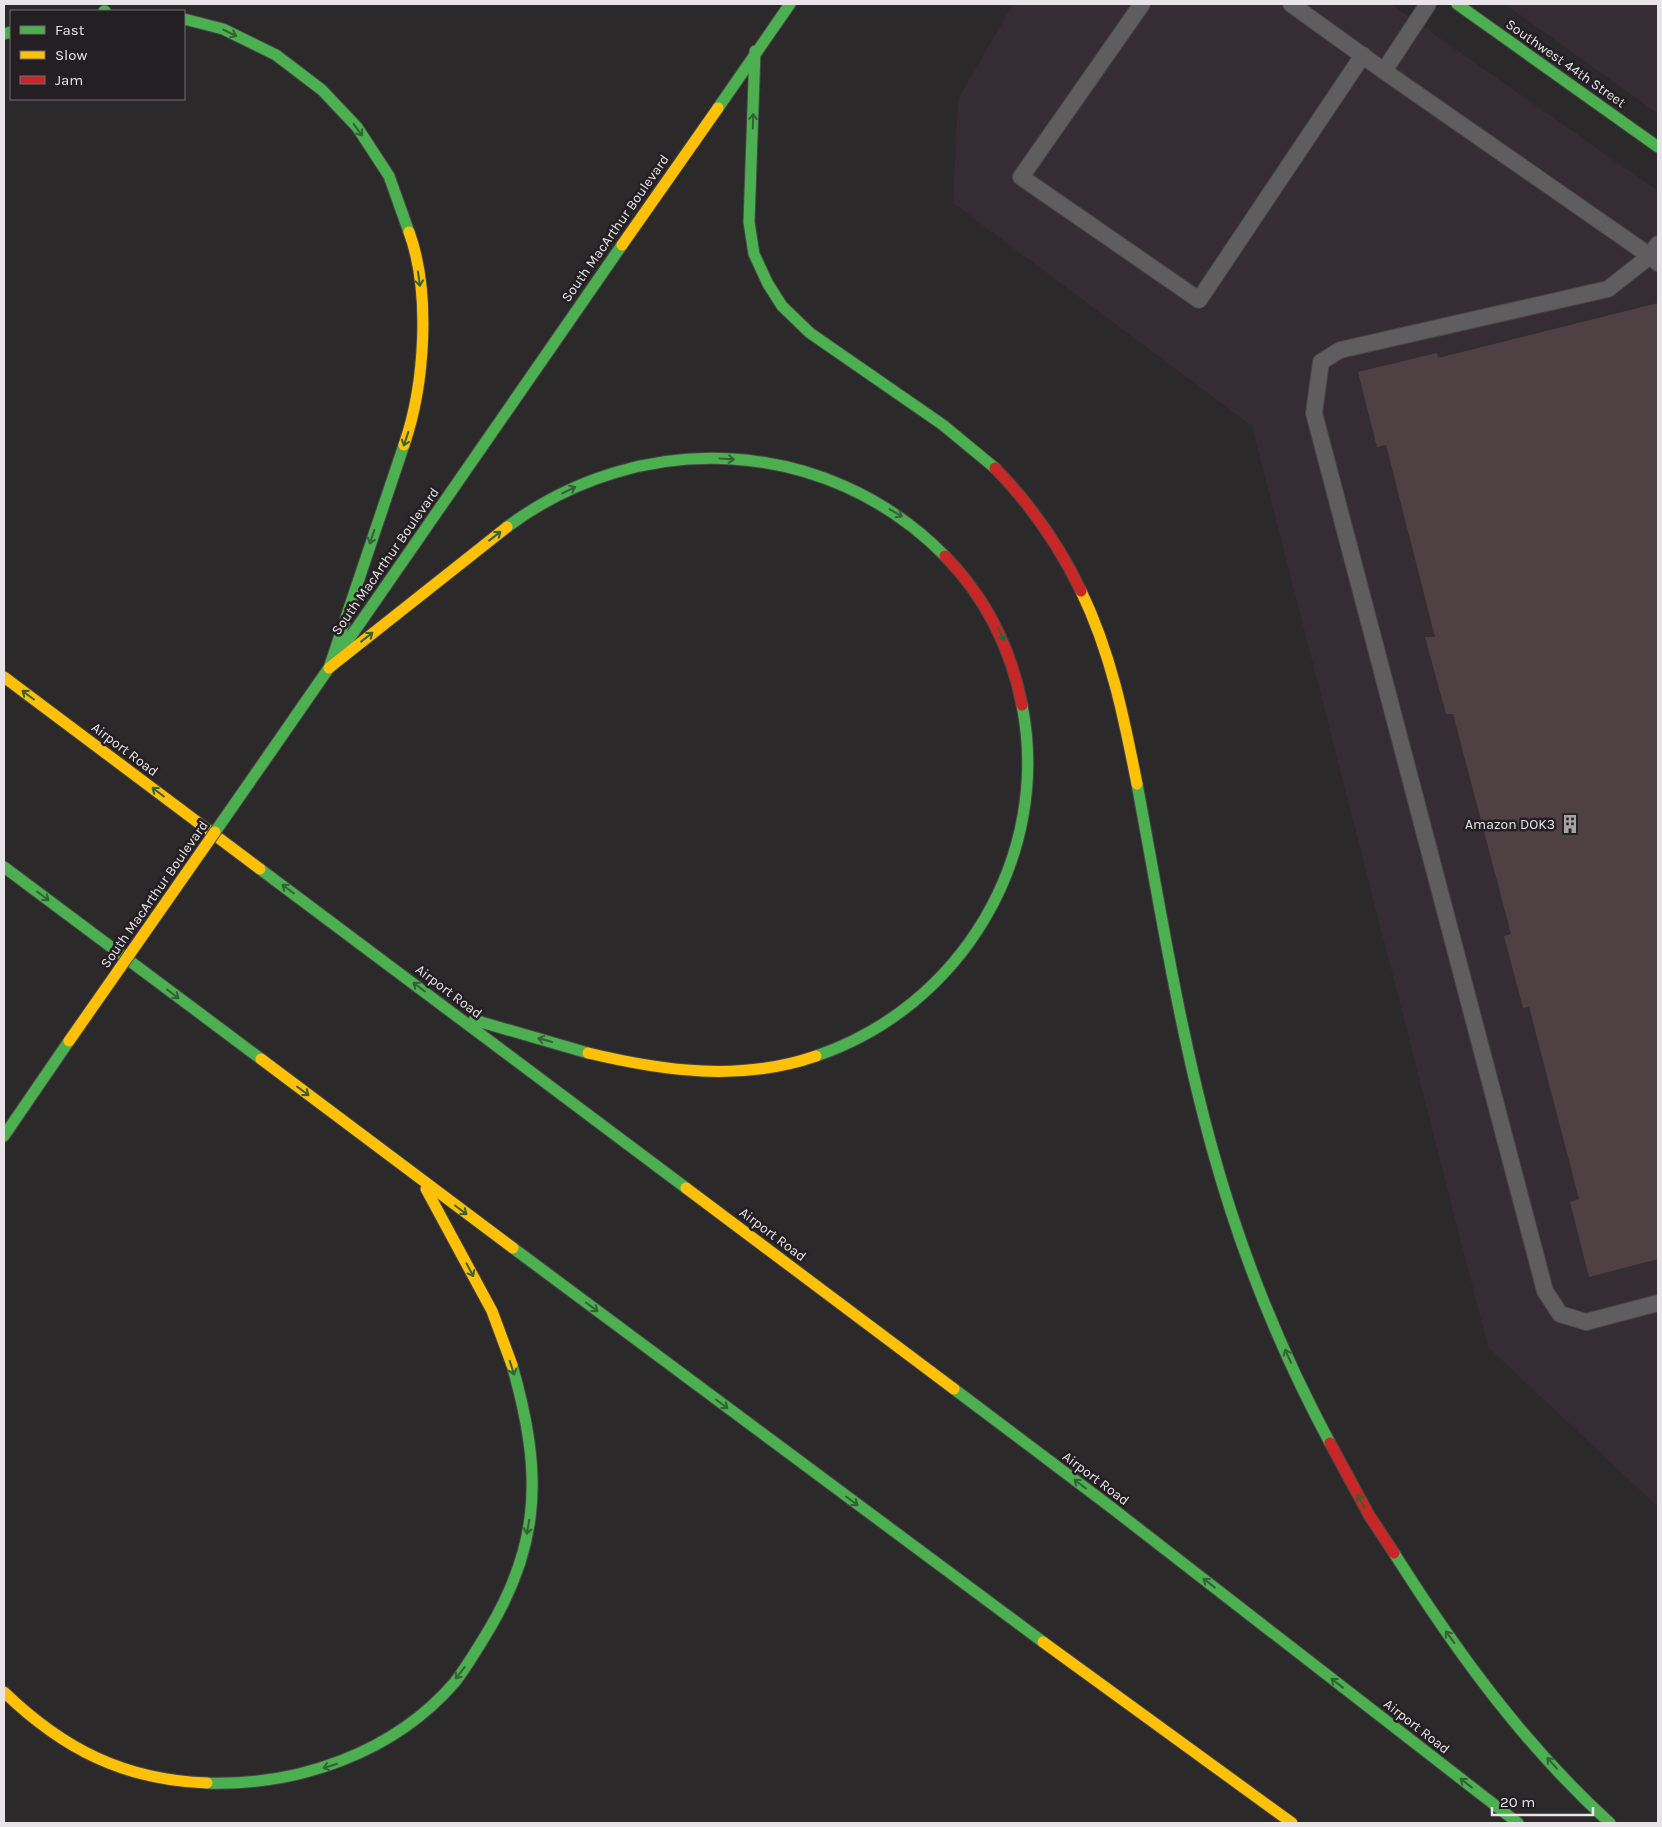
<svg xmlns="http://www.w3.org/2000/svg" width="1662" height="1827" font-family="Karla,sans-serif">
  <style>
    .built { fill: #362c34 }
    .building { fill: #4f4044 }
    .lines { fill: none; stroke-linecap: round; stroke-linejoin: round }
    .lane-casing { stroke: #474546; stroke-width: 18 }
    .fast-casing { stroke: #474546; stroke-width: 13 }
    .slow-casing { stroke: #474546; stroke-width: 13 }
    .jam-casing { stroke: #474546; stroke-width: 13 }
    .lane { stroke: #5f5d5e; stroke-width: 16 }
    .fast { stroke: #4caf50; stroke-width: 11 }
    .slow { stroke: #ffc107; stroke-width: 11 }
    .jam { stroke: #c62828; stroke-width: 11 }
    .fast-bridge-casing { stroke: #474546; stroke-width: 13; stroke-linecap: butt }
    .slow-bridge-casing { stroke: #474546; stroke-width: 13; stroke-linecap: butt }
    .fast-bridge { stroke: #4caf50; stroke-width: 11 }
    .slow-bridge { stroke: #ffc107; stroke-width: 11 }
    .oneway { stroke: #366037 }
    .labels { text-anchor: middle; stroke-width: 5; stroke-linejoin: round; paint-order: stroke }
    .street-label { font-size: 14px; fill: #e8e4e7; stroke: #241f22 }
    .poi-label { font-size: 14px; fill: #e8e4e7; stroke: #241f22; text-anchor: end }
  </style>
  <rect width="100%" height="100%" fill="#2c292b"/>
  <!-- built -->
  <path class="built" d="M1013,4H1391L1658,191V1507L1488,1347L1252,426L953,203L958,99Z
    M1505,4H1658V114Z"/>
  <!-- building -->
  <path class="building" d="M1658,303V1259L1589,1277L1570,1202L1579,1199L1529,1007L1523,1008L1504,936L1511,934L1453,714H1446L1425,637H1435L1386,445L1377,447L1358,372L1437,353L1438,358Z"/>
  <g class="lines">
    <!-- lane casing -->
    <g class="lane-casing">
      <path id="lane" d="M1142,4L1021,177L1199,300L1363,55
        M1291,4L1384,71
        M1428,4L1384,71L1650,256L1608,289L1340,350L1321,362L1314,413L1545,1291L1560,1314L1586,1322L1658,1303
        M1658,244L1650,256L1658,263"/>
    </g>
    <!-- fast casing -->
    <g class="fast-casing">
      <path id="fast" d="M1457,4L1658,147
        M104,11H105
        M184,19L223,29L276,55L322,90L357,127L389,176L409,232
        M4,34L11,32
        M755,51L749,222L754,254L768,284L782,306L810,333L943,425L995,468
        M718,108L790,4
        M507,527C641,427 827,436 945,556
        M329,668L404,445
        M270,753L622,245
        M1137,784C1160,906 1179,1029 1212,1148C1240,1250 1280,1350 1330,1443
        M4,867L261,1059
        M260,869L686,1188
        M474,1020L588,1053
        M816,1056C961,1007 1052,856 1022,705
        M4,1136L69,1041
        M513,1248L1043,1642
        M954,1389L1108,1505L1518,1823
        M1394,1553C1456,1651 1524,1745 1610,1823
        M207,1783C298,1786 394,1753 455,1682C468,1665 479,1646 490,1628C510,1594 525,1557 530,1518C537,1467 526,1414 512,1365"/>
    </g>
    <!-- slow casing -->
    <g class="slow-casing">
      <path id="slow" d="M622,245L718,108
        M404,445C425,384 431,292 409,232
        M1081,591C1111,653 1124,718 1137,784
        M329,668L507,527
        M4,677L260,869
        M588,1053C663,1071 741,1082 816,1056
        M261,1059L513,1248
        M686,1188L954,1389
        M426,1189L492,1311L512,1365
        M1043,1642L1292,1823
        M4,1692C63,1749 124,1780 207,1783"/>
    </g>
    <!-- jam casing -->
    <g class="jam-casing">
      <path id="jam" d="M995,468C1031,505 1059,545 1081,591
        M945,556C985,597 1011,649 1022,705
        M1330,1443L1369,1515L1394,1553"/>
    </g>
    <!-- lane -->
    <use href="#lane" class="lane"/>
    <!-- fast -->
    <use href="#fast" class="fast"/>
    <!-- slow -->
    <use href="#slow" class="slow"/>
    <!-- jam -->
    <use href="#jam" class="jam"/>
    <!-- fast-bridge casing -->
    <g class="fast-bridge-casing">
      <path id="fast-bridge" d="M215,832L270,753"/>
    </g>
    <!-- slow-bridge casing -->
    <g class="slow-bridge-casing">
      <path id="slow-bridge" d="M69,1041L215,832"/>
    </g>
    <!-- fast-bridge -->
    <use href="#fast-bridge" class="fast-bridge"/>
    <!-- slow-bridge -->
    <use href="#slow-bridge" class="slow-bridge"/>
  </g>
  <!-- one-way arrows -->
  <defs><path id="oneway-shaft" d="M-6 0H5M1.5-3L5.5 0L1.5 3" fill="none" stroke-width="1.6" stroke-linecap="round" stroke-linejoin="round" transform="scale(1.25)"/></defs>
  <g class="oneway">
    <use href="#oneway-shaft" transform="translate(230 33) rotate(26)"/>
    <use href="#oneway-shaft" transform="translate(753 121) rotate(-88)"/>
    <use href="#oneway-shaft" transform="translate(358 130) rotate(54)"/>
    <use href="#oneway-shaft" transform="translate(419 279) rotate(82)"/>
    <use href="#oneway-shaft" transform="translate(406 439) rotate(108)"/>
    <use href="#oneway-shaft" transform="translate(727 459) rotate(3)"/>
    <use href="#oneway-shaft" transform="translate(569 490) rotate(-26)"/>
    <use href="#oneway-shaft" transform="translate(896 513) rotate(31)"/>
    <use href="#oneway-shaft" transform="translate(495 536) rotate(-38)"/>
    <use href="#oneway-shaft" transform="translate(372 537) rotate(108)"/>
    <use href="#oneway-shaft" transform="translate(1001 634) rotate(65)"/>
    <use href="#oneway-shaft" transform="translate(367 637) rotate(-38)"/>
    <use href="#oneway-shaft" transform="translate(28 695) rotate(-143)"/>
    <use href="#oneway-shaft" transform="translate(158 792) rotate(-143)"/>
    <use href="#oneway-shaft" transform="translate(288 889) rotate(-143)"/>
    <use href="#oneway-shaft" transform="translate(43 896) rotate(37)"/>
    <use href="#oneway-shaft" transform="translate(419 987) rotate(-143)"/>
    <use href="#oneway-shaft" transform="translate(173 994) rotate(37)"/>
    <use href="#oneway-shaft" transform="translate(545 1040) rotate(-164)"/>
    <use href="#oneway-shaft" transform="translate(303 1091) rotate(37)"/>
    <use href="#oneway-shaft" transform="translate(461 1210) rotate(37)"/>
    <use href="#oneway-shaft" transform="translate(470 1270) rotate(62)"/>
    <use href="#oneway-shaft" transform="translate(592 1307) rotate(37)"/>
    <use href="#oneway-shaft" transform="translate(1288 1356) rotate(-114)"/>
    <use href="#oneway-shaft" transform="translate(512 1368) rotate(72)"/>
    <use href="#oneway-shaft" transform="translate(722 1404) rotate(37)"/>
    <use href="#oneway-shaft" transform="translate(1080 1484) rotate(-143)"/>
    <use href="#oneway-shaft" transform="translate(852 1501) rotate(37)"/>
    <use href="#oneway-shaft" transform="translate(1361 1501) rotate(-118)"/>
    <use href="#oneway-shaft" transform="translate(528 1527) rotate(100)"/>
    <use href="#oneway-shaft" transform="translate(1209 1583) rotate(-142)"/>
    <use href="#oneway-shaft" transform="translate(1450 1637) rotate(-126)"/>
    <use href="#oneway-shaft" transform="translate(460 1673) rotate(128)"/>
    <use href="#oneway-shaft" transform="translate(1337 1683) rotate(-142)"/>
    <use href="#oneway-shaft" transform="translate(1552 1763) rotate(-132)"/>
    <use href="#oneway-shaft" transform="translate(330 1766) rotate(162)"/>
    <use href="#oneway-shaft" transform="translate(1466 1783) rotate(-142)"/>
  </g>
  <!-- icons -->
  <defs>
    <g id="building-bare" transform="scale(1.5)"><path d="M-4-6H4V6H1V3H-1V6H-4ZM-2.5-4.3h1.7v1.8h-1.7ZM.8-4.3h1.7v1.8H.8ZM-2.5-1h1.7V.8h-1.7ZM.8-1h1.7V.8H.8Z" fill="#a6a3a5" stroke="#241f22" stroke-width="2.5" paint-order="stroke"/></g>
  </defs>
  <g fill-rule="evenodd">
    <use href="#building-bare" x="1570" y="824"/>
  </g>
  <g class="labels">
    <!-- street labels -->
    <g class="street-label">
      <text transform="translate(1566 63) rotate(35)" y="5">Southwest 44th Street</text>
      <text transform="translate(615 228) rotate(-55)" y="5">South MacArthur Boulevard</text>
      <text transform="translate(385 561) rotate(-55)" y="5">South MacArthur Boulevard</text>
      <text transform="translate(125 749) rotate(37)" y="5">Airport Road</text>
      <text transform="translate(154 894) rotate(-55)" y="5">South MacArthur Boulevard</text>
      <text transform="translate(449 991) rotate(37)" y="5">Airport Road</text>
      <text transform="translate(773 1234) rotate(37)" y="5">Airport Road</text>
      <text transform="translate(1096 1478) rotate(37)" y="5">Airport Road</text>
      <text transform="translate(1417 1726) rotate(38)" y="5">Airport Road</text>
    </g>
    <!-- poi labels -->
    <g class="poi-label">
      <text x="1555" y="829">Amazon DOK3</text>
    </g>
  </g>
  <!-- border -->
  <rect width="1662" height="1827" fill="none" stroke="#e8e4e7" stroke-width="10"/>
  <!-- legend -->
  <rect x="10" y="10" width="175" height="90" fill="#241f22" stroke="#726e71"/>
  <rect x="20" y="26" width="25" height="8" fill="#4caf50" stroke="#726e71"/>
  <text x="55" y="35" font-size="15" fill="#e8e4e7">Fast</text>
  <rect x="20" y="51" width="25" height="8" fill="#ffc107" stroke="#726e71"/>
  <text x="55" y="60" font-size="15" fill="#e8e4e7">Slow</text>
  <rect x="20" y="76" width="25" height="8" fill="#c62828" stroke="#726e71"/>
  <text x="55" y="85" font-size="15" fill="#e8e4e7">Jam</text>
  <!-- scale -->
  <path d="M1492 1807v8h101v-8" fill="none" stroke="#e8e4e7" stroke-width="2.5"/>
  <text x="1500" y="1807" font-size="15" fill="#e8e4e7" stroke="#241f22" stroke-width="4" paint-order="stroke">20 m</text>
</svg>
